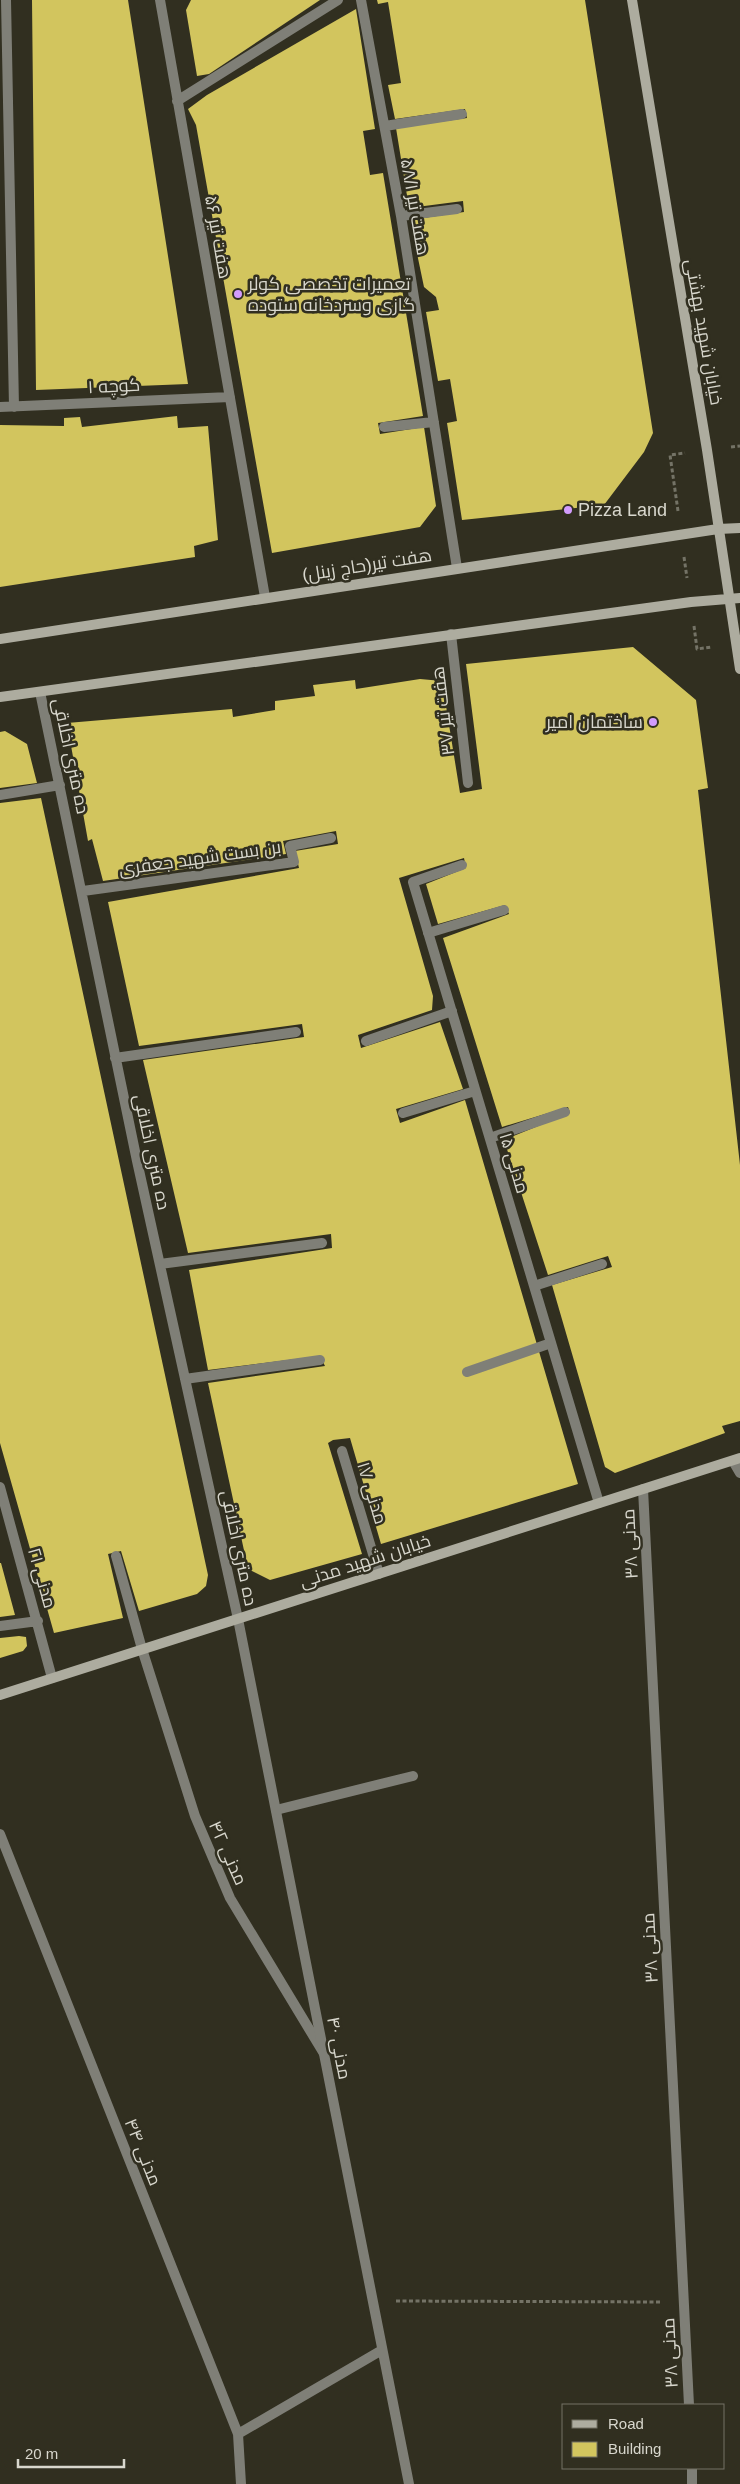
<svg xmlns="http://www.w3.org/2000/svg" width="740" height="2484" font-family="Arial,Cairo,sans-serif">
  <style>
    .building { fill: #d2c55e }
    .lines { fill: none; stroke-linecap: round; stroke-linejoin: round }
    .path { stroke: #747366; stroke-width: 3; stroke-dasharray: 4 2.5; stroke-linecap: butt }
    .lane { stroke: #7f7f77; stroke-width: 10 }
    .street { stroke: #7f7f77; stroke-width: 10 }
    .secondary { stroke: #adac9f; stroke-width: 10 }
    .poi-dot { fill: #d29cfd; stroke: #312f20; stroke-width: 2 }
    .labels { text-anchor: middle; stroke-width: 5; stroke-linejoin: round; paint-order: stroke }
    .street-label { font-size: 18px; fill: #d8d7cd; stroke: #312f20 }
    .poi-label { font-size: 18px; fill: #d8d7cd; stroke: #312f20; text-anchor: start }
  </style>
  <rect width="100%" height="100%" fill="#312f20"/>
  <!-- building -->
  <path class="building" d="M32,0H128L188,384L36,390Z
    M191,0H320L209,74L197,76L186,10Z
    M377,0H585L653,433L644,452L604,505L462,520L447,423L457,421L450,379L438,381L426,312L439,310L436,297L424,287L410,220L464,212L463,201L409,208L396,128L467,118L465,109L395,119L388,85L401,83L388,2L378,4Z
    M356,9L375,129L363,131L370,175L383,173L423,416L378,423L380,434L424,427L436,506L420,527L272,553L196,125L188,109L207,95Z
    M177,416L178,428L208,426L218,540L194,546L195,557L0,587V425L64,426V418L80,417L82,427Z
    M633,647L696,700L708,788L698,790L740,1165V1421L722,1426L725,1433L615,1473L605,1467L552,1285L612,1267L608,1256L548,1275L504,1140L570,1113L568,1107L502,1127L443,938L509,914L505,905L438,924L426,884L466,868L464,858L399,878L433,996L432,1010L358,1035L361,1048L440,1022L463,1089L396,1109L400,1123L465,1100L578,1484L381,1544L350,1438L333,1440L328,1443L362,1554L270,1580L248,1569L208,1383L325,1366L320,1356L208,1370L189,1270L332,1248L331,1234L188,1253L143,1060L304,1037L302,1024L139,1046L108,902L299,868L295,851L338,844L336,831L283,841L286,854L103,881L92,839L88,841L67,723L232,709L233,717L275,710V701L315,696L313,685L355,680L356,689L420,679L442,681L460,793L482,789L466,664Z
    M5,731L27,744L37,783L0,788V732Z
    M41,798L208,1575L206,1586L197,1594L139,1611L121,1551L108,1554L123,1618L54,1633L0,1443V803Z
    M0,1563H1L15,1615L0,1617Z
    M19,1636L26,1637L27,1646L23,1651L0,1658V1638Z"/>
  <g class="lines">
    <!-- path -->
    <path class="path" d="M731,447L740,446
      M678,511L670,455L685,453
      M684,557L687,578
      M694,626L697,649L712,647
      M396,2301L660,2302"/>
    <!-- lane -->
    <path class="lane" d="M451,634L468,783
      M142,1649L195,1816L230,1898L323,2052
      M276,1810L413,1776"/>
    <!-- street -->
    <path class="street" d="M6,0L14,407
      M160,0L265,597
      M361,0L401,216L457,568
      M177,101L338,0
      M385,126L462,114
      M401,216L457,209
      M0,407L230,397
      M384,427L434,422
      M40,692L137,1161L238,1619L409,2484
      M0,795L60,785
      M462,865L413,882L599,1503
      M83,891L294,862L290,846L331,838
      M428,933L504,910
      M366,1041L452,1011
      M115,1058L296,1032
      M403,1113L475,1091
      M490,1138L565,1112
      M160,1264L322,1243
      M534,1286L602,1264
      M467,1372L551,1343
      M185,1379L320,1360
      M342,1451L379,1574
      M733,1461L740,1473
      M0,1487L52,1678
      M643,1489L689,2405
      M116,1556L142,1649
      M0,1626L38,1621
      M0,1834L238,2434L241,2484
      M238,2434L382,2350
      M692,2468V2484"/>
    <!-- secondary -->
    <path class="secondary" d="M632,0L707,450L740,669
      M0,639L718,529L740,528
      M0,697L691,602L740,598
      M0,1695L740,1458"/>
  </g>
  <!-- markers -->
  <g class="poi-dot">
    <circle cx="238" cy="294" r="5"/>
    <circle cx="568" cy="510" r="5"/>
    <circle cx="653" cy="722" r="5"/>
  </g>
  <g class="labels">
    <!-- street labels -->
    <g class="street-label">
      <text transform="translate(415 207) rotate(80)" y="6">هفت تیر ۵۸/۱</text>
      <text transform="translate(218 237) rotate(80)" y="6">هفت تیر ۵۶</text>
      <text transform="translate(704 332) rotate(80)" y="6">خیابان شهید بهشتی</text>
      <text transform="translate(114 386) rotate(-3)" y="6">کوچه ۱</text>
      <text transform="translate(367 565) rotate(-9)" y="6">هفت تیر(حاج زینل)</text>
      <text transform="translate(443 711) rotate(-97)" y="6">هفت تیر ۳۷</text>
      <text transform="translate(71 756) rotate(78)" y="6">ده متری اخلاقی</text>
      <text transform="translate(200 858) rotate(-8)" y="6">بن بست شهید جعفری</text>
      <text transform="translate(152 1152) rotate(78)" y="6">ده متری اخلاقی</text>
      <text transform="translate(514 1163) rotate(73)" y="6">مدنی ۱۵</text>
      <text transform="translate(372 1493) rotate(73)" y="6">مدنی ۱۷</text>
      <text transform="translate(630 1544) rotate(-93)" y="6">مدنی ۳۸</text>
      <text transform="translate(239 1548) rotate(78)" y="6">ده متری اخلاقی</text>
      <text transform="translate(365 1561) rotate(-18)" y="6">خیابان شهید مدنی</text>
      <text transform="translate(42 1578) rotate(74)" y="6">مدنی ۲۱</text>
      <text transform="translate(228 1853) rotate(66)" y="6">مدنی ۴۲</text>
      <text transform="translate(650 1948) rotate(-93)" y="6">مدنی ۳۸</text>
      <text transform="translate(339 2048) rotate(79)" y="6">مدنی ۴۰</text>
      <text transform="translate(143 2152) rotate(68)" y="6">مدنی ۴۴</text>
      <text transform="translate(670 2353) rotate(-93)" y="6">مدنی ۳۸</text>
    </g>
    <!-- poi labels -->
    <g class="poi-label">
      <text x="248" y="290">تعمیرات تخصصی کولر<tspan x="248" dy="21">گازی وسردخانه ستوده</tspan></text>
      <text x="578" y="516">Pizza Land</text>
      <text x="643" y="728" text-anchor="end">ساختمان امیر</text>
    </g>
  </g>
  <!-- legend -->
  <rect x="562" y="2404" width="162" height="65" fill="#312f20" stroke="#747265"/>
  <rect x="572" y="2420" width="25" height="8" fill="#adac9f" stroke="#747265"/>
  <text x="608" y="2429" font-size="15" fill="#d8d7cd">Road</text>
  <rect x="572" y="2442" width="25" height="15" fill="#d2c55e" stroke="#747265"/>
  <text x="608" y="2454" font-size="15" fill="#d8d7cd">Building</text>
  <!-- scale -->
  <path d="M18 2459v8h106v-8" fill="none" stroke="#d8d7cd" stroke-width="2.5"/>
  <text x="25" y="2459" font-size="15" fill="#d8d7cd" stroke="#312f20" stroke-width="4" paint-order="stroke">20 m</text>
</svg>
